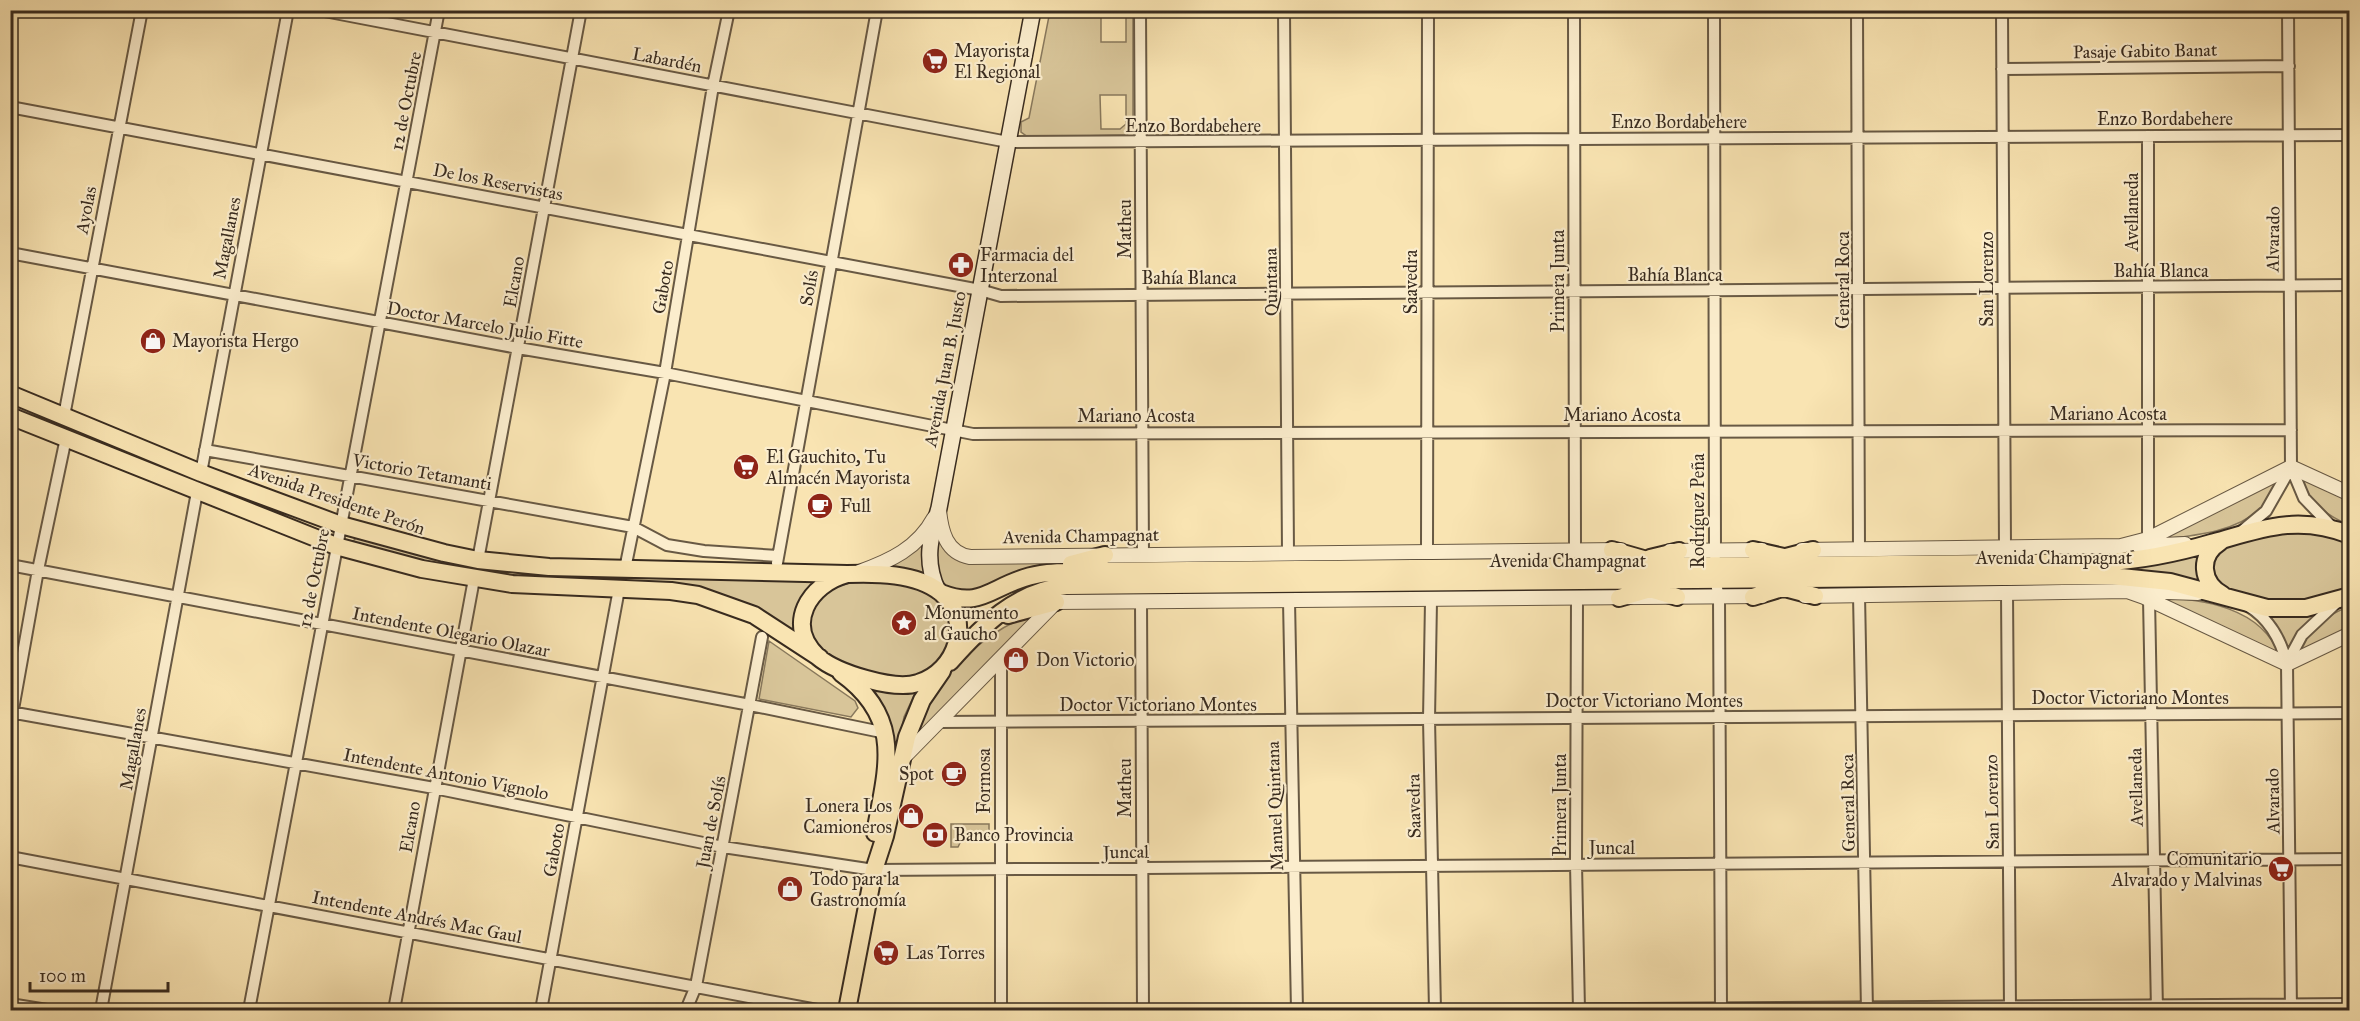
<svg xmlns="http://www.w3.org/2000/svg" width="2360" height="1021" font-family="'IM FELL Great Primer',serif">
  <style>
    .green { fill: #d8c599; stroke: #88785c; stroke-width: 1.5; fill-rule: evenodd }
    .lines { fill: none; stroke-linecap: round; stroke-linejoin: round }
    .minor-casing { stroke: #685944; stroke-width: 14 }
    .tertiary-casing { stroke: #685944; stroke-width: 16 }
    .secondary-casing { stroke: #382b1f; stroke-width: 18 }
    .primary-casing { stroke: #382b1f; stroke-width: 20 }
    .trunk-casing { stroke: #382b1f; stroke-width: 20 }
    .minor { stroke: #fbedcd; stroke-width: 10 }
    .tertiary { stroke: #fbedcd; stroke-width: 14 }
    .secondary { stroke: #fbedcd; stroke-width: 15 }
    .primary { stroke: #f9e4b2; stroke-width: 16 }
    .trunk { stroke: #f9e4b2; stroke-width: 16 }
    .labels { text-anchor: middle; stroke-width: 4.5; stroke-linejoin: round; paint-order: stroke }
    .poi-label { font-size: 18px; fill: #382b1f; stroke: #fbedcd; text-anchor: start }
    .street-label { font-size: 18px; fill: #382b1f; stroke: #fbedcd }
  </style>
  <rect width="100%" height="100%" fill="#f9e4b2"/>
  <filter id="stains"><feTurbulence type="fractalNoise" baseFrequency=".00333" numOctaves="4"/><feColorMatrix values="0 0 0 0 .2 0 0 0 0 .09 0 0 0 0 .02 0 0 0 .5 -.17"/></filter>
  <radialGradient id="worn" r=".72"><stop offset=".6" stop-color="#630" stop-opacity="0"/><stop offset="1" stop-color="#630" stop-opacity=".3"/></radialGradient>
  <!-- green -->
  <path class="green" d="M1050,11H1107H1101V42H1126V14L1123,11H1133V127L1127,135L1028,137L1021,132V122L1029,118ZM1100,95H1126V124L1120,129H1101Z
    M2300,476L2349,500V525C2325,515 2309,501 2300,476Z
    M2279,478C2274,487 2270,499 2263,506C2236,534 2189,536 2154,540Z
    M937,530L946,551L1061,562L1031,570L979,594L946,587L934,567Z
    M2311,531L2349,543V588C2312,608 2237,609 2211,573C2215,529 2278,534 2311,531Z
    M927,537L924,573L878,570Z
    M356,538L389,547L451,558L819,576L804,595L797,634L745,606L473,574L352,542Z
    M2200,551L2201,584L1724,569Z
    M862,581C888,581 915,580 936,597C959,615 951,653 931,670C925,674 912,677 905,679C893,681 876,675 865,671C852,666 835,661 824,652C816,645 810,634 809,624C808,595 837,584 862,581Z
    M2157,598C2202,598 2262,608 2279,655Z
    M2349,607V629L2298,654C2308,631 2326,614 2349,607Z
    M1041,611L918,733H917C937,675 983,630 1041,611Z
    M2319,611L2302,628L2288,655L2267,615Z
    M769,641L855,701L858,708L851,717L759,699Z
    M874,689H917L904,717L896,757L889,720Z
    M951,824H989V841H961L958,847H951Z"/>
  <g class="lines">
    <!-- minor casing -->
    <g class="minor-casing">
      <path id="minor" d="M319,10L1008,142L2350,135
        M1140,10L1143,555
        M1284,10L1288,553
        M1574,10L1575,551
        M1714,10L1715,556
        M1857,10L1859,549
        M2002,10L2005,547
        M2288,10L2291,467L2304,498L2332,527
        M2002,69L2289,66
        M10,107L980,290L1001,296L2350,285
        M2148,136V539
        M10,253L518,348L665,373L973,434L2291,430
        M64,416L142,10
        M205,450L633,527L667,545L704,551L778,556
        M201,473L288,10
        M2243,530L2266,511L2291,467
        M1427,553L1428,10
        M478,560L581,10
        M777,563L877,10
        M10,565L750,705L886,733
        M625,569L665,373L713,86L729,10
        M1714,575L1719,597L1721,1010
        M2007,592L2010,1010
        M1859,595L1867,1010
        M1577,599L1576,864L1579,1010
        M2149,599L2157,1010
        M1141,601L1143,1010
        M1289,601L1297,1010
        M1431,601L1429,719L1435,1010
        M2248,606C2270,619 2281,640 2287,664L2291,1010
        M1001,659V1010
        M2287,663L2302,635L2335,604
        M10,712L434,788L723,847L874,870L2350,859
        M939,722L2350,713
        M10,726L38,570L66,438
        M10,857L817,1010
        M10,1004L47,1010
        M101,1010L197,492
        M249,1010L439,10
        M394,1010L474,579
        M541,1010L619,589
        M686,1010L696,986L762,637
        M1477,1010L2350,1004"/>
    </g>
    <!-- tertiary casing -->
    <g class="tertiary-casing">
      <path id="tertiary" d="M939,510C941,531 946,553 970,557L1621,550
        M2139,546L2185,544
        M1802,550L2121,546L2148,539L2291,467L2350,494
        M1670,551L1762,550
        M859,572C890,561 918,548 934,518
        M2139,591L2198,593
        M1805,596L2127,591L2144,597L2287,664L2350,634
        M903,758L1056,602L1762,596"/>
    </g>
    <!-- secondary casing -->
    <g class="secondary-casing">
      <path id="secondary" d="M938,591C924,562 930,538 939,508L1033,10"/>
    </g>
    <!-- primary casing -->
    <g class="primary-casing">
      <path id="primary" d="M841,673C904,718 887,767 875,833
        M847,1010L874,870L885,836L907,737L922,700L942,671"/>
    </g>
    <!-- trunk casing -->
    <g class="trunk-casing">
      <path id="trunk" d="M10,394L201,473L341,525L444,553L478,560L549,567L847,574
        M10,416L336,546L422,569L512,584L671,591L698,595L754,615L820,658
        M2220,542C2198,556 2201,583 2223,595
        M1612,550L1647,560
        M1753,550L1784,557
        M1650,558L1679,551
        M1782,558L1813,550
        M1071,564L1105,555
        M847,574C876,573 916,573 940,592C974,620 957,671 918,683C894,691 837,673 818,657C784,625 809,584 847,574Z
        M1781,587L1815,596
        M1650,589L1677,597
        M941,593C980,608 989,589 1024,578C1042,572 1061,572 1080,571L2107,562C2143,560 2177,553 2211,543C2261,529 2298,514 2350,535
        M1753,597L1792,585
        M1619,598L1664,585
        M1008,615L1056,602
        M950,662C982,626 1016,591 1066,586L2111,576L2170,582L2267,608H2306L2350,596"/>
    </g>
    <!-- minor -->
    <use href="#minor" class="minor"/>
    <!-- tertiary -->
    <use href="#tertiary" class="tertiary"/>
    <!-- secondary -->
    <use href="#secondary" class="secondary"/>
    <!-- primary -->
    <use href="#primary" class="primary"/>
    <!-- trunk -->
    <use href="#trunk" class="trunk"/>
  </g>
  <!-- icons -->
  <defs>
    <g id="supermarket-disc" transform="scale(1.35)"><circle r="9.5" fill="#8f2418" stroke="#fbedcd"/><path d="M-6-5.5h2.5l.6 2H6L4.5 2H-2.5L-4.4-4H-6ZM-1.5 3.2a1.3 1.3 0 1 0 .1 0ZM3 3.2a1.3 1.3 0 1 0 .1 0Z" fill="#fff"/></g>
    <g id="pharmacy-disc" transform="scale(1.35)"><circle r="9.5" fill="#8f2418" stroke="#fbedcd"/><path d="M-2-6h4v4h4v4h-4v4h-4v-4h-4v-4h4Z" fill="#fff"/></g>
    <g id="shop-disc" transform="scale(1.35)"><circle r="9.5" fill="#8f2418" stroke="#fbedcd"/><path d="M-5-2.5h2.3a2.7 3.5 0 0 1 5.4 0H5L5.5 6h-11ZM-1.5-2.5h3a1.5 2.3 0 0 0-3 0Z" fill="#fff"/></g>
    <g id="cafe-disc" transform="scale(1.35)"><circle r="9.5" fill="#8f2418" stroke="#fbedcd"/><path d="M-5.5-4.5H6V0H3Q3 3.5 0 3.5H-2.5Q-5.5 3.5-5.5 0ZM3-3.2v2h1.7v-2ZM-6 4.5H4V6H-6Z" fill="#fff"/></g>
    <g id="sight-disc" transform="scale(1.35)"><circle r="9.5" fill="#8f2418" stroke="#fbedcd"/><path d="M0-6L1.8-2.2L6-1.7L2.9 1.2L3.7 5.4L0 3.3L-3.7 5.4L-2.9 1.2L-6-1.7L-1.8-2.2Z" fill="#fff"/></g>
    <g id="bank-disc" transform="scale(1.35)"><circle r="9.5" fill="#8f2418" stroke="#fbedcd"/><path d="M-6-4H6V4H-6ZM0-2.3a2.3 2.3 0 1 0 0 4.6a2.3 2.3 0 1 0 0-4.6Z" fill="#fff"/></g>
  </defs>
  <g fill-rule="evenodd">
    <use href="#supermarket-disc" x="935" y="61"/>
    <use href="#pharmacy-disc" x="961" y="265"/>
    <use href="#shop-disc" x="153" y="341"/>
    <use href="#supermarket-disc" x="746" y="467"/>
    <use href="#cafe-disc" x="820" y="506"/>
    <use href="#sight-disc" x="904" y="623"/>
    <use href="#shop-disc" x="1016" y="660"/>
    <use href="#cafe-disc" x="954" y="774"/>
    <use href="#shop-disc" x="911" y="816"/>
    <use href="#bank-disc" x="935" y="835"/>
    <use href="#supermarket-disc" x="2281" y="869"/>
    <use href="#shop-disc" x="790" y="889"/>
    <use href="#supermarket-disc" x="886" y="953"/>
  </g>
  <g class="labels">
    <!-- poi labels -->
    <g class="poi-label">
      <text x="954" y="57">Mayorista<tspan x="954" dy="21">El Regional</tspan></text>
      <text x="980" y="261">Farmacia del<tspan x="980" dy="21">Interzonal</tspan></text>
      <text x="172" y="347">Mayorista Hergo</text>
      <text x="766" y="463">El Gauchito, Tu<tspan x="766" dy="21">Almacén Mayorista</tspan></text>
      <text x="840" y="512">Full</text>
      <text x="924" y="619">Monumento<tspan x="924" dy="21">al Gaucho</tspan></text>
      <text x="1036" y="666">Don Victorio</text>
      <text x="934" y="780" text-anchor="end">Spot</text>
      <text x="892" y="812" text-anchor="end">Lonera Los<tspan x="892" dy="21">Camioneros</tspan></text>
      <text x="954" y="841">Banco Provincia</text>
      <text x="2262" y="865" text-anchor="end">Comunitario<tspan x="2262" dy="21">Alvarado y Malvinas</tspan></text>
      <text x="810" y="885">Todo para la<tspan x="810" dy="21">Gastronomía</tspan></text>
      <text x="906" y="959">Las Torres</text>
    </g>
    <!-- street labels -->
    <g class="street-label">
      <text transform="translate(2145 51) rotate(-1)" y="6">Pasaje Gabito Banat</text>
      <text transform="translate(667 60) rotate(11)" y="6">Labardén</text>
      <text transform="translate(406 101) rotate(-79)" y="6">12 de Octubre</text>
      <text x="2165" y="125">Enzo Bordabehere</text>
      <text x="1679" y="128">Enzo Bordabehere</text>
      <text x="1193" y="132">Enzo Bordabehere</text>
      <text transform="translate(498 182) rotate(11)" y="6">De los Reservistas</text>
      <text transform="translate(86 210) rotate(-79)" y="6">Ayolas</text>
      <text transform="translate(2132 212) rotate(-90)" y="6">Avellaneda</text>
      <text transform="translate(1125 229) rotate(-90)" y="6">Matheu</text>
      <text transform="translate(227 238) rotate(-79)" y="6">Magallanes</text>
      <text transform="translate(2273 239) rotate(-89)" y="6">Alvarado</text>
      <text x="2161" y="277">Bahía Blanca</text>
      <text x="1675" y="281">Bahía Blanca</text>
      <text x="1189" y="284">Bahía Blanca</text>
      <text transform="translate(1987 279) rotate(-90)" y="6">San Lorenzo</text>
      <text transform="translate(1843 280) rotate(-90)" y="6">General Roca</text>
      <text transform="translate(1558 281) rotate(-90)" y="6">Primera Junta</text>
      <text transform="translate(514 282) rotate(-80)" y="6">Elcano</text>
      <text transform="translate(1271 282) rotate(-91)" y="6">Quintana</text>
      <text transform="translate(1411 282) rotate(-90)" y="6">Saavedra</text>
      <text transform="translate(663 287) rotate(-80)" y="6">Gaboto</text>
      <text transform="translate(809 288) rotate(-80)" y="6">Solís</text>
      <text transform="translate(485 325) rotate(10)" y="6">Doctor Marcelo Julio Fitte</text>
      <text transform="translate(945 369) rotate(-79)" y="6">Avenida Juan B. Justo</text>
      <text x="2108" y="420">Mariano Acosta</text>
      <text x="1622" y="421">Mariano Acosta</text>
      <text x="1136" y="422">Mariano Acosta</text>
      <text transform="translate(422 472) rotate(10)" y="6">Victorio Tetamanti</text>
      <text transform="translate(337 499) rotate(19)" y="6">Avenida Presidente Perón</text>
      <text transform="translate(1698 511) rotate(-90)" y="6">Rodríguez Peña</text>
      <text transform="translate(1081 536) rotate(-1)" y="6">Avenida Champagnat</text>
      <text x="2054" y="564">Avenida Champagnat</text>
      <text x="1568" y="567">Avenida Champagnat</text>
      <text transform="translate(314 578) rotate(-79)" y="6">12 de Octubre</text>
      <text transform="translate(451 632) rotate(11)" y="6">Intendente Olegario Olazar</text>
      <text x="2130" y="704">Doctor Victoriano Montes</text>
      <text x="1644" y="707">Doctor Victoriano Montes</text>
      <text x="1158" y="711">Doctor Victoriano Montes</text>
      <text transform="translate(133 749) rotate(-80)" y="6">Magallanes</text>
      <text transform="translate(446 774) rotate(11)" y="6">Intendente Antonio Vignolo</text>
      <text transform="translate(984 781) rotate(-90)" y="6">Formosa</text>
      <text transform="translate(2136 787) rotate(-91)" y="6">Avellaneda</text>
      <text transform="translate(1125 788) rotate(-90)" y="6">Matheu</text>
      <text transform="translate(2273 801) rotate(-91)" y="6">Alvarado</text>
      <text transform="translate(1992 802) rotate(-91)" y="6">San Lorenzo</text>
      <text transform="translate(1848 803) rotate(-91)" y="6">General Roca</text>
      <text transform="translate(1560 805) rotate(-90)" y="6">Primera Junta</text>
      <text transform="translate(1275 806) rotate(-92)" y="6">Manuel Quintana</text>
      <text transform="translate(1414 806) rotate(-91)" y="6">Saavedra</text>
      <text transform="translate(711 822) rotate(-79)" y="6">Juan de Solís</text>
      <text transform="translate(410 827) rotate(-80)" y="6">Elcano</text>
      <text x="1612" y="854">Juncal</text>
      <text transform="translate(554 850) rotate(-80)" y="6">Gaboto</text>
      <text transform="translate(1126 852) rotate(-1)" y="6">Juncal</text>
      <text transform="translate(417 917) rotate(11)" y="6">Intendente Andrés Mac Gaul</text>
    </g>
  </g>
  <!-- margin -->
  <rect width="2360" height="1021" fill="none" stroke="#f9e4b2" stroke-width="36"/>
  <rect x="12" y="12" width="2336" height="997" fill="none" stroke="#382b1f" stroke-width="3"/>
  <rect x="18" y="18" width="2324" height="985" fill="none" stroke="#382b1f" stroke-width="1.5"/>
  <!-- scale -->
  <path d="M30 982v9h138v-9" fill="none" stroke="#382b1f" stroke-width="3"/>
  <text x="39" y="982" font-size="18" fill="#382b1f" stroke="#fbedcd" stroke-width="4.5" paint-order="stroke">100 m</text>
  <rect width="100%" height="100%" filter="url(#stains)"/>
  <rect width="100%" height="100%" fill="url(#worn)"/>
</svg>
